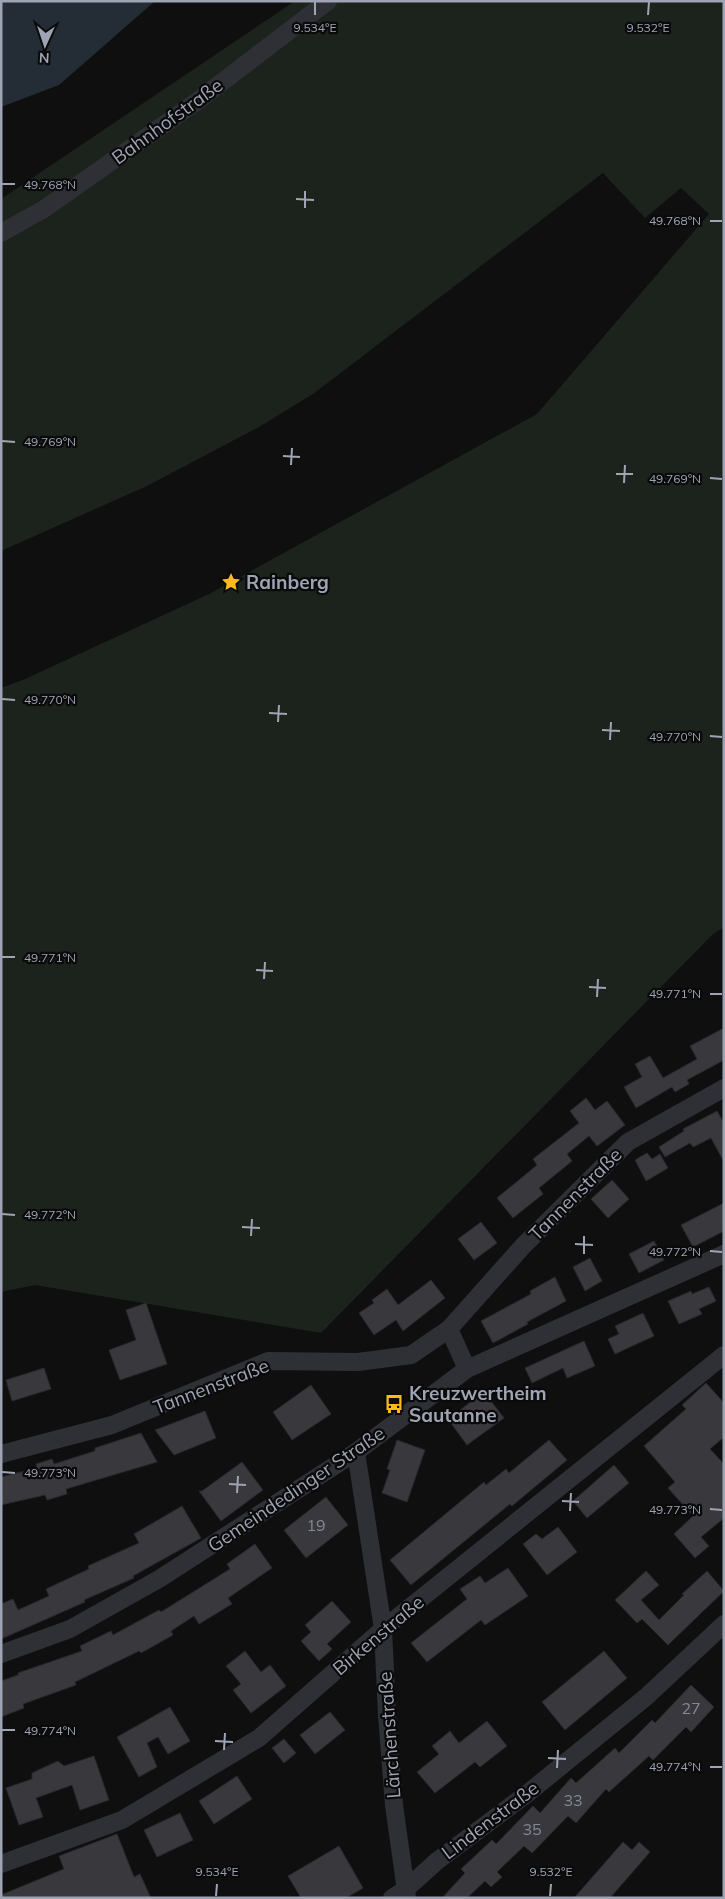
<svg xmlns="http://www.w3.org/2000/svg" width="725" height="1899" font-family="Mulish,sans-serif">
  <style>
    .green { fill: #1b231c }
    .water { fill: #242d35 }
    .building { fill: #38383d; stroke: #29282c }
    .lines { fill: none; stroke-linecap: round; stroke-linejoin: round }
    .street { stroke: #2f3036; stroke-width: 18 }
    .ticks { fill: none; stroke: #9ea4b3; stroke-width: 2 }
    .labels { text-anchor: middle; stroke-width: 4.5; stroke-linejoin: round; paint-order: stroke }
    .number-label { font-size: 16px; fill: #848996 }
    .street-label { font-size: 19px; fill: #9ea4b3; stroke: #0a0a0b }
    .poi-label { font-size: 19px; font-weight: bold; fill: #9ea4b3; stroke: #0a0a0b; text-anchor: start }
    .ticks-label { font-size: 12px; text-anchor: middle; fill: #9ea4b3; stroke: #0a0a0b; stroke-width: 4.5; stroke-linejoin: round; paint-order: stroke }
  </style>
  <rect width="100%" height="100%" fill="#0f0f10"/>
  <!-- green -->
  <path class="green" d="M295,1H724V927L712,935L321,1333L35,1285L1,1292V688L25,679L209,594L537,414L709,214L681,188L645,218L603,173L313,394L259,427L147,486L1,551V199Z"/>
  <!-- water -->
  <path class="water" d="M1,1H155L59,85L1,107Z"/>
  <!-- building -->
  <path class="building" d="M724,1028V1060L687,1080L689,1084L675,1092L672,1087L636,1108L624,1087L642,1077L635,1064L650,1056L663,1078L697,1059L690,1046Z
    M586,1098L595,1110L607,1101L625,1125L597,1146L589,1136L567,1154L572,1161L539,1188L543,1194L513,1218L497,1198L537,1165L533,1159L579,1123L570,1111Z
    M717,1111L724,1123V1162L711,1138L693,1147L690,1143L665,1157L659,1147L684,1131L683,1129Z
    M647,1153L652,1159L660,1154L668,1168L646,1181L635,1160Z
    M612,1180L629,1199L608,1218L591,1199Z
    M724,1203V1231L693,1247L681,1225Z
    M481,1222L497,1243L474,1260L458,1239Z
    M654,1241L664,1260L639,1273L629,1254Z
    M590,1258L602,1281L585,1291L573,1267Z
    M555,1277L566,1301L527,1322L528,1324L493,1343L481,1321L531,1294L530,1291Z
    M431,1280L445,1298L403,1331L396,1320L374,1335L359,1313L374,1303L372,1300L387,1289L398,1305Z
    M709,1287L716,1301L699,1309L702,1314L679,1324L668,1301L691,1291L692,1294Z
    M146,1303L167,1364L120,1380L109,1350L136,1340L126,1310Z
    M643,1313L654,1336L615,1354L608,1339L619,1334L615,1326Z
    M584,1341L595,1366L567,1378L563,1368L532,1383L525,1368Z
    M44,1368L51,1389L12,1401L6,1380Z
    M706,1383L724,1403V1437L710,1449L724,1464V1518L701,1537L709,1546L695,1558L674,1534L693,1516L668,1488L675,1482L644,1446L686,1409L682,1405Z
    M311,1385L331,1414L292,1440L273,1412Z
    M484,1392L504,1418L467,1445L448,1419Z
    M205,1411L216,1438L174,1455L155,1430Z
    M141,1433L157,1462L66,1489L67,1494L47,1500L45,1495L1,1505V1477L37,1468L36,1464L52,1459L54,1464L95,1451V1448Z
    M397,1440L425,1450L407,1502L382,1493L390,1470L387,1469Z
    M549,1440L567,1460L512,1506L510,1504L411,1585L390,1560L484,1482L486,1485L506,1469L509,1473Z
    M242,1462L263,1490L221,1521L199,1491H202Z
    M614,1465L629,1483L587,1518L573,1501Z
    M326,1497L348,1525L306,1558L284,1530Z
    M182,1506L201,1538L133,1576L134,1578L84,1600L85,1602L1,1639V1604L13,1599L18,1610L49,1596L46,1589L89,1569L88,1566L139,1543L134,1534Z
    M558,1527L577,1552L547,1575L523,1544L536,1534L542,1539Z
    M255,1544L272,1568L228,1598L232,1604L199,1624L194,1616L171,1631L173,1635L141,1653L139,1651L75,1682L76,1685L23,1704L24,1708L1,1717V1681L18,1675V1673L82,1651L80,1646L111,1631L113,1635L159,1610L161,1612L230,1569L227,1564Z
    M508,1568L528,1596L485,1625L481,1620L427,1662L411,1643L467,1599L460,1589L480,1576L485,1583Z
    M646,1571L659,1585L641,1600L659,1620L684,1595L682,1594L707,1571L724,1591L668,1645L642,1619L637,1623L615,1600Z
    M332,1601L351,1622L327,1644L332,1649L319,1661L301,1641L311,1632L305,1625Z
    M245,1651L261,1672L270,1665L286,1686L251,1713L233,1690L241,1684L226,1666Z
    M604,1651L627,1678L565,1730L542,1702Z
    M691,1685L714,1707L691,1732L686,1727L653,1760L649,1756L609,1792L606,1789L576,1823L568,1816L532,1853L524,1846L497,1872L502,1877L491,1887L485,1881L467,1898H442L465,1873L461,1869L492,1840L496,1844L533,1806L540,1813L571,1778L576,1783L615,1748L619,1753L652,1720L655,1723Z
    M170,1707L190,1741L168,1754L158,1737L147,1743L157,1767L139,1777L117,1737Z
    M330,1712L345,1730L315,1754L300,1735Z
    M487,1721L507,1746L480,1767L475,1762L435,1793L417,1772L439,1754L432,1746L450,1731L459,1743Z
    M284,1739L296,1753L284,1763L272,1748Z
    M94,1756L109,1800L80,1810L72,1785L36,1798L43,1817L19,1825L6,1788L32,1779V1773L58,1761L64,1766Z
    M237,1776L252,1799L214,1824L199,1801Z
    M180,1813L193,1840L157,1857L144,1830Z
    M117,1834L134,1877L140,1874L151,1898H1V1895L64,1869L59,1856Z
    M623,1842L632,1850L639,1842L650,1852L610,1898H574Z
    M339,1846L363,1888L346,1898H301L288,1876Z"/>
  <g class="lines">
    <!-- street -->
    <path class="street" d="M1,233L44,209L196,102L328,1
      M449,1329L467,1369
      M356,1452L383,1629L387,1715L394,1805L407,1898
      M1,1454L112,1425L268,1361L358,1362L411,1355L449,1329L523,1246L628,1142L724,1088
      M1,1654L70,1629L159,1579L356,1452L467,1369L724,1254
      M1,1864L122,1820L259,1738L383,1629L724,1355
      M392,1898L406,1889L437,1861L528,1793L646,1697L724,1624"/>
  </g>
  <!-- ticks -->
  <path class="ticks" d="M315,15V2M648,15L649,2M2,184H15M296,199L314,200M305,208V191M710,221H722M2,441L15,442M283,456L300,457M291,465L292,448M616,474H633M710,478L722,479M624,483L625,465M2,699L15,700M269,713L287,714M278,722L279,705M602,730L620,731M710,736L722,737M610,740L611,722M2,957H15M256,970L273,971M264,979L265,962M589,987L606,988M710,994H722M597,997L598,979M2,1214L15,1215M242,1227L260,1228M251,1236L252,1219M575,1244L593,1245M710,1251L722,1252M584,1254V1236M2,1472L15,1473M229,1484L246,1485M237,1493L238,1476M562,1501L579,1502M710,1509L722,1510M570,1511L571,1493M2,1730H15M215,1741L233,1742M224,1750L225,1733M548,1758L566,1759M710,1767H722M557,1768L558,1750M216,1896L217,1884M550,1896L551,1884"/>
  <!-- icons -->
  <defs>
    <g id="sight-bare" transform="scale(1.5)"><path d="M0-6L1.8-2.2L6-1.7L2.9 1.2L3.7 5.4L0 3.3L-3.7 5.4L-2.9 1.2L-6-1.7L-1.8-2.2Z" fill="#ffba18" stroke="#0a0a0b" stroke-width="2.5" paint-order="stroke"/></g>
    <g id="bus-bare" transform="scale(1.5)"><path d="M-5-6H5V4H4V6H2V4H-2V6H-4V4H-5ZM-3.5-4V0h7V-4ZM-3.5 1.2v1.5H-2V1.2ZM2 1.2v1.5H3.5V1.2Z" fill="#ffba18" stroke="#0a0a0b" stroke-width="2.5" paint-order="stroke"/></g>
  </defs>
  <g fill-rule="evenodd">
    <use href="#sight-bare" x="231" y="582"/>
    <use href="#bus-bare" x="394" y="1404"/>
  </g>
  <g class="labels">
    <!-- number labels -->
    <g class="number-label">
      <text x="316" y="1531">19</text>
      <text x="691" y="1714">27</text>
      <text x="573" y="1806">33</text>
      <text x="532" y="1835">35</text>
    </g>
    <!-- street labels -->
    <g class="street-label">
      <text transform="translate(167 121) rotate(-36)" y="7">Bahnhofstraße</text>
      <text transform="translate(575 1194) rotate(-45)" y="7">Tannenstraße</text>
      <text transform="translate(211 1386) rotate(-21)" y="7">Tannenstraße</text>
      <text transform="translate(296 1489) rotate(-34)" y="7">Gemeindedinger Straße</text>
      <text transform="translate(378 1635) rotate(-40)" y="7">Birkenstraße</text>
      <text transform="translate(389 1735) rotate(-94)" y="7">Lärchenstraße</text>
      <text transform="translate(490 1820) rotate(-37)" y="7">Lindenstraße</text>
    </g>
    <!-- poi labels -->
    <g class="poi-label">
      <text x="246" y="589">Rainberg</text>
      <text x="409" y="1400">Kreuzwertheim<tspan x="409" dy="22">Sautanne</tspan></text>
    </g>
  </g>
  <g class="ticks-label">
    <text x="315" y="32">9.534°E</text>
    <text x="648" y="32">9.532°E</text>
    <text x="50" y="189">49.768°N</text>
    <text x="675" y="225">49.768°N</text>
    <text x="50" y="446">49.769°N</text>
    <text x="675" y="483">49.769°N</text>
    <text x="50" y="704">49.770°N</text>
    <text x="675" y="741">49.770°N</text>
    <text x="50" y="962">49.771°N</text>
    <text x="675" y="998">49.771°N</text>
    <text x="50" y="1219">49.772°N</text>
    <text x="675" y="1256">49.772°N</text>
    <text x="50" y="1477">49.773°N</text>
    <text x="675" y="1514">49.773°N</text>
    <text x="50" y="1735">49.774°N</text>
    <text x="675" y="1771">49.774°N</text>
    <text x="217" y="1876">9.534°E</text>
    <text x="551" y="1876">9.532°E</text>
  </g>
  <!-- border -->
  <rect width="725" height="1899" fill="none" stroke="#9ea4b3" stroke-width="5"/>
  <!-- north arrow -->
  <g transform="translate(45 45) rotate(183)" stroke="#0a0a0b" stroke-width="4" paint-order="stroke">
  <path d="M0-4L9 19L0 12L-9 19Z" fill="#9ea4b3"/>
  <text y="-8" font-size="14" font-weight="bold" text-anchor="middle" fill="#9ea4b3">N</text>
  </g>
</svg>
